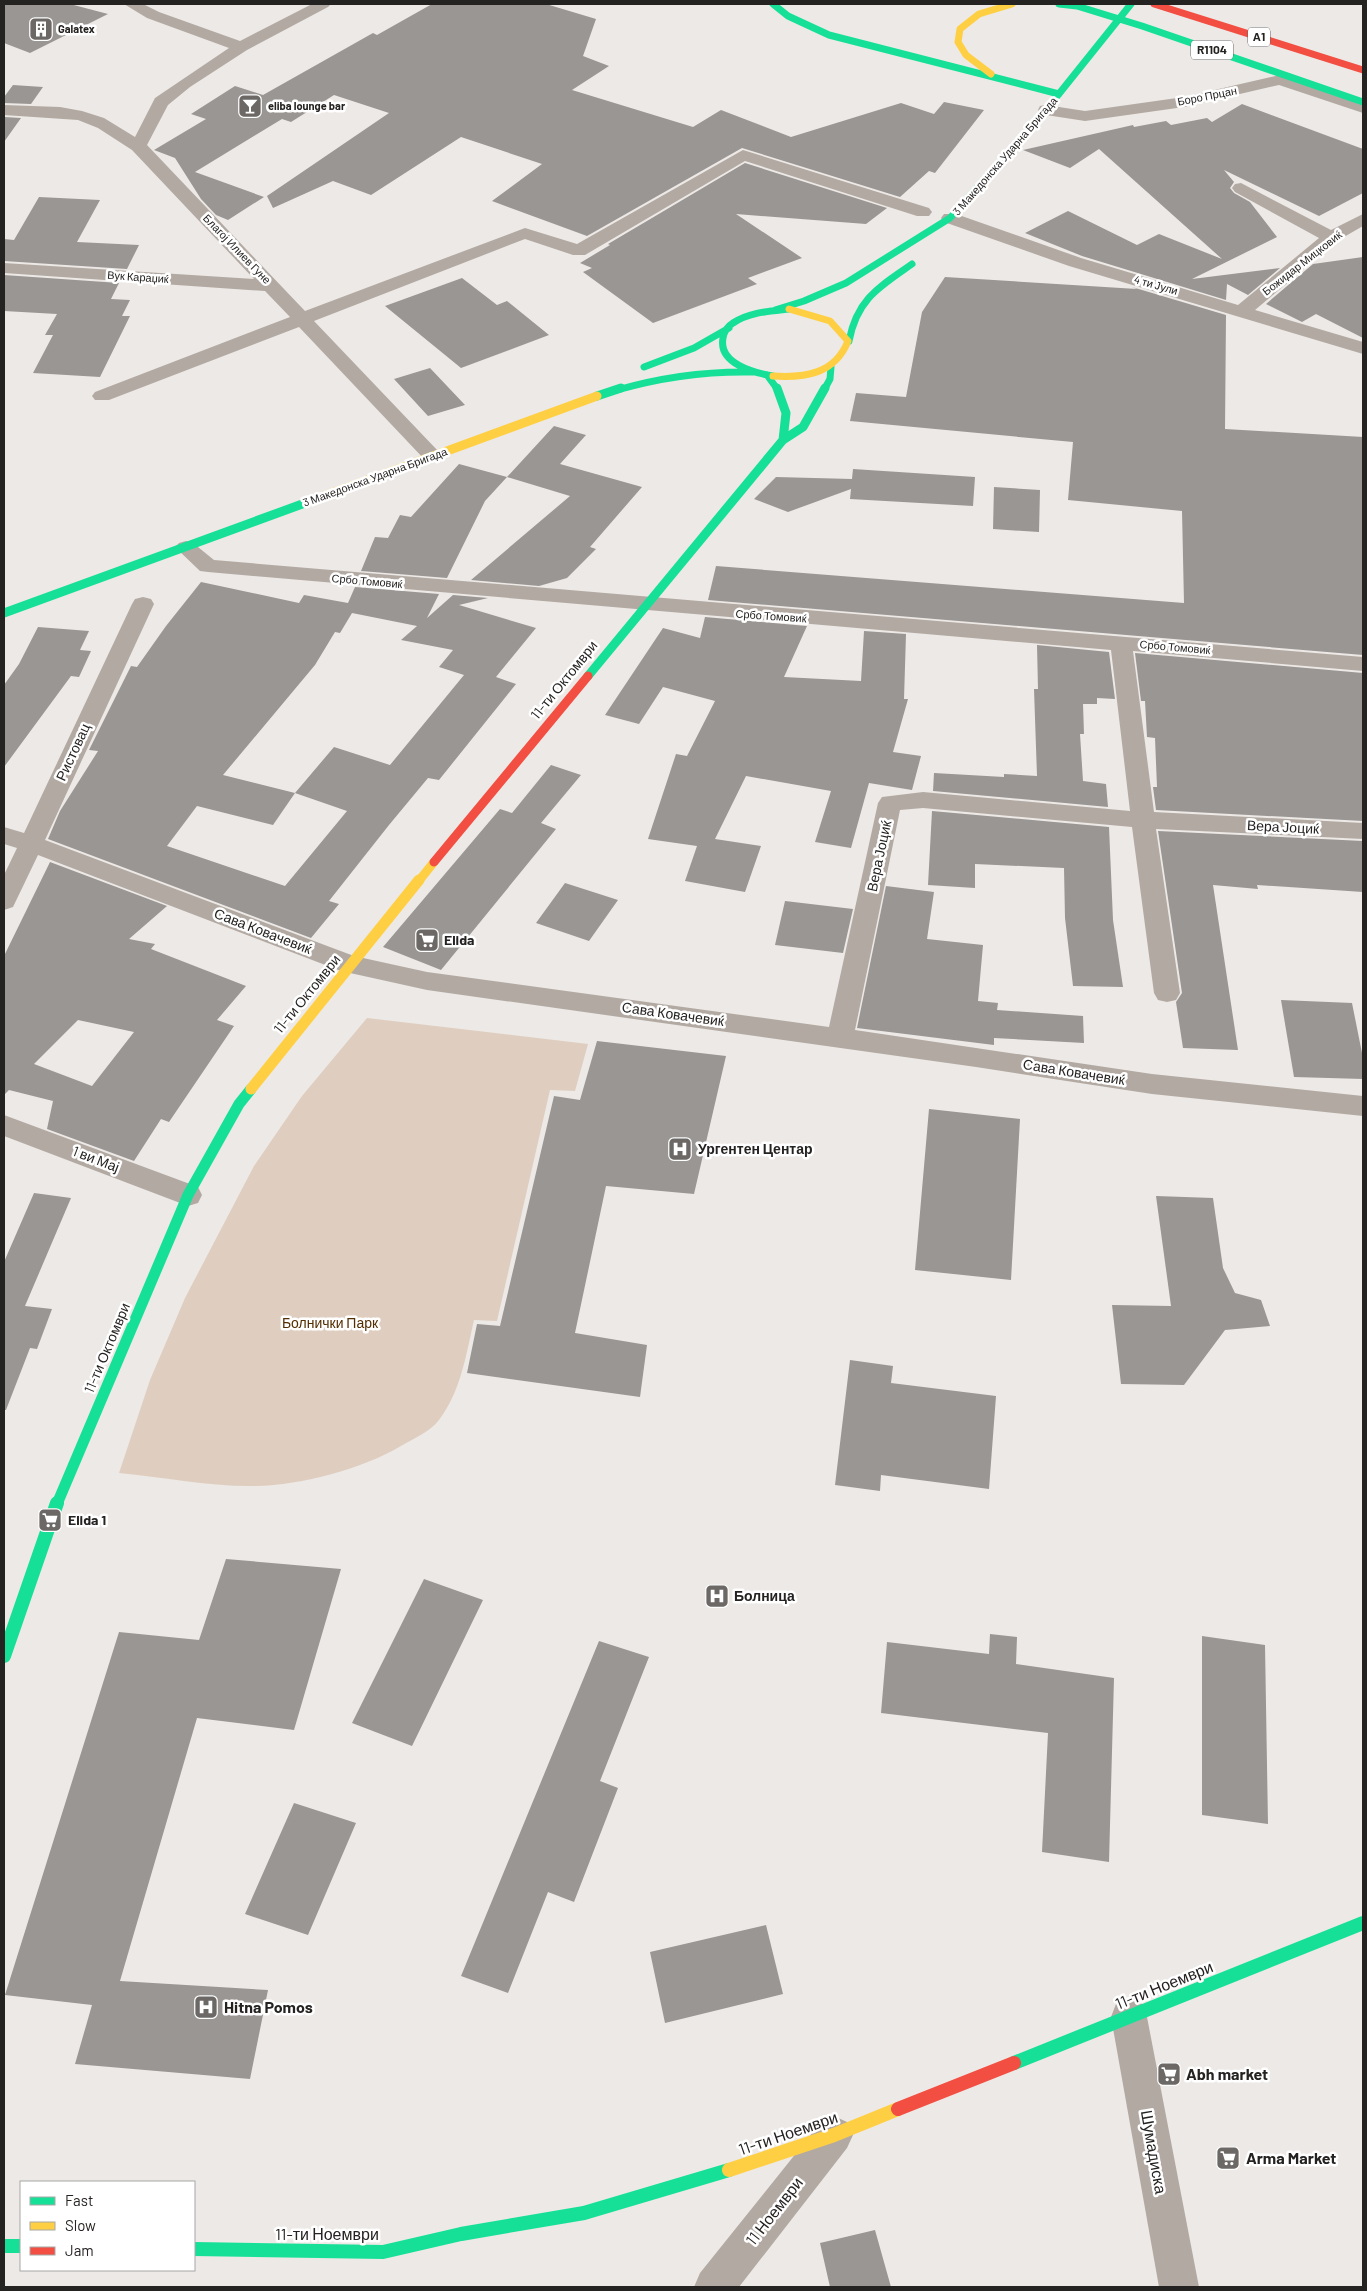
<svg xmlns="http://www.w3.org/2000/svg" width="1367" height="2291" font-family="Barlow,sans-serif">
  <style>
    .green { fill: #dfcebf }
    .building { fill: #999694; fill-rule: evenodd }
    .lines { fill: none; stroke-linecap: round; stroke-linejoin: round }
    .street { fill: #b2a9a2; fill-rule: evenodd }
    .fast-far3 { stroke: #16e098; stroke-width: 7 }
    .fast-far2 { stroke: #16e098; stroke-width: 9 }
    .fast-far1 { stroke: #16e098; stroke-width: 11 }
    .fast { stroke: #16e098; stroke-width: 14 }
    .slow-far3 { stroke: #ffcf43; stroke-width: 7 }
    .slow-far2 { stroke: #ffcf43; stroke-width: 9 }
    .slow-far1 { stroke: #ffcf43; stroke-width: 11 }
    .slow { stroke: #ffcf43; stroke-width: 14 }
    .jam-far2 { stroke: #f24e42; stroke-width: 7 }
    .jam-far1 { stroke: #f24e42; stroke-width: 9 }
    .jam { stroke: #f24e42; stroke-width: 14 }
    .labels { text-anchor: middle; stroke-width: 5; stroke-linejoin: round; paint-order: stroke }
    .far-poi-label { font-size: 11px; font-weight: bold; fill: #252321; stroke: #fff; text-anchor: start }
    .far-street-label { font-size: 11px; fill: #252321; stroke: #fff }
    .shield { fill: #fff; stroke: #666564; stroke-width: 1 }
    .shield-label { font-size: 12px; font-weight: bold; fill: #252321 }
    .street-label { font-size: 14px; fill: #252321; stroke: #fff }
    .poi-label { font-size: 14px; font-weight: bold; fill: #252321; stroke: #fff; text-anchor: start }
    .park-label { font-size: 14px; fill: #542e00; stroke: #fff }
    .near-street-label { font-size: 16px; fill: #252321; stroke: #fff }
    .near-poi-label { font-size: 16px; font-weight: bold; fill: #252321; stroke: #fff; text-anchor: start }
  </style>
  <rect width="100%" height="100%" fill="#ede9e6"/>
  <!-- green -->
  <path class="green" d="M367,1018L588,1044L575,1091L550,1090L497,1321L474,1320C466,1355 461,1391 439,1420C431,1431 413,1439 401,1446C362,1469 302,1485 256,1486C210,1487 164,1477 119,1473L150,1380L185,1298L254,1166L302,1096Z"/>
  <!-- building -->
  <path class="building" d="M4,4H70L108,14L30,53L4,43Z
    M432,4H546L596,19L583,56L609,66L572,90L693,127L721,110L791,137L901,103L934,114L944,102L984,110L935,173L929,171L900,197L742,148L587,236L492,201L542,164L461,137L371,195L333,181L273,208L267,196L389,113L334,95L291,122L282,119L195,172L264,197L228,220L216,215L201,199L175,158L154,150L206,119L191,114L235,86L263,95L373,33L377,35Z
    M13,85L43,87L31,104L4,103V97Z
    M1242,104L1363,149V193L1319,216L1224,170L1234,182L1230,188L1234,193L1250,202L1277,237L1192,279L1280,268L1248,295L1227,284L1226,300L1082,256L1025,233L1068,211L1137,245L1159,234L1222,259L1099,149L1070,168L1023,150L1133,125L1134,127L1166,121L1171,125L1207,118L1212,122Z
    M4,117L21,118L4,142Z
    M745,163L887,208L866,224L736,214L802,258L748,278L757,284L653,323L583,272L592,268L580,263L610,245L608,244Z
    M39,197L100,200L77,242L139,245L127,269L4,261V239L14,240Z
    M1363,257V338L1316,314L1302,322L1266,304L1313,264Z
    M4,275L119,283L111,299L130,300L122,316H130L100,377L33,373L53,335H45L57,314L4,311Z
    M945,277L1137,289L1132,287L1226,315L1225,429L1363,437V655L708,600L716,566L1184,603L1182,511L1068,500L1073,442L850,421L856,393L906,397L922,312Z
    M462,278L497,305L507,301L549,335L461,368L385,306Z
    M430,368L465,405L428,416L394,379Z
    M554,426L586,435L560,464L642,487L590,547L596,549L567,578L539,586L471,580L570,496L507,477Z
    M459,464L507,477L485,501L447,578L361,571L375,537L388,538L400,515L411,517Z
    M853,469L975,477L973,506L850,499L851,489L788,512L754,499L776,477L852,479Z
    M994,487L1040,490L1039,532L993,529Z
    M201,582L299,603L304,595L348,603L355,587L439,594L427,618L453,595L488,598L459,605L536,628L496,677L516,684L439,780L428,778L389,825L329,901L339,904L311,938L48,839L60,811L98,751L89,750L131,666L137,667L166,626ZM352,613L417,626L401,640L453,650L439,667L464,675L390,765L334,747L295,793L223,775L315,665L335,632L340,633ZM295,793L347,811L285,886L167,846L197,806L273,825Z
    M705,617L807,626L784,677L861,681L864,631L906,634L904,699H908L893,752L921,756L912,790L869,783L851,848L815,842L831,791L746,776L715,839L761,846L745,892L685,881L697,846L648,839L676,754L687,756L715,701L663,687L639,724L605,715L663,628L700,638Z
    M38,627L89,631L80,650L91,651L79,677L71,676L4,767V685L19,664Z
    M1037,645L1109,652L1115,699L1097,698V704H1083L1084,734H1080L1083,781L1106,784L1108,807L933,791L934,773L1004,777V774L1037,776L1034,689H1038Z
    M1135,653L1363,673V821L1156,810L1153,787H1157L1155,738L1147,737L1145,701H1141Z
    M551,765L581,775L541,823L556,829L441,970L383,947L500,809L512,813Z
    M932,811L1109,827L1113,920L1123,987L1073,986L1065,918L1064,868L975,864V888L928,885Z
    M1158,831L1363,841V892L1257,885L1258,889L1213,885L1238,1050L1183,1048L1176,1002L1182,993Z
    M50,862L167,906L129,939L155,944L151,949L246,986L217,1020L234,1026L169,1122L161,1119L134,1161L47,1129L53,1101L9,1090L4,1095V956ZM78,1020L134,1032L92,1086L34,1064Z
    M565,883L618,900L589,941L536,923Z
    M886,886L934,892L927,939L983,945L978,1001L998,1003L997,1010L1083,1016L1084,1043L994,1038V1045L857,1028Z
    M785,901L853,909L843,953L775,945Z
    M1281,1000L1352,1003L1363,1058V1079L1294,1077Z
    M597,1041L726,1056L694,1194L606,1186L575,1333L647,1345L640,1397L467,1373L477,1324L500,1326L554,1096L580,1100Z
    M929,1109L1020,1119L1011,1280L915,1270Z
    M34,1193L71,1198L25,1306L52,1309L37,1349L30,1348L6,1410H4V1262Z
    M1156,1196L1213,1198L1223,1268L1235,1293L1261,1300L1270,1326L1225,1330L1184,1385L1121,1384L1112,1305L1171,1306Z
    M850,1360L893,1366L891,1383L996,1396L989,1489L881,1475L880,1491L835,1485Z
    M226,1559L341,1569L294,1730L197,1718L120,1981L268,1990L250,2079L75,2064L92,2005L5,1995L119,1632L199,1640Z
    M424,1579L483,1600L412,1746L352,1723Z
    M990,1634L1017,1637L1016,1664L1114,1678L1109,1862L1042,1852L1048,1733L881,1713L887,1642L989,1654Z
    M1202,1636L1265,1645L1268,1824L1202,1815Z
    M599,1641L649,1657L600,1781L618,1788L574,1902L548,1892L508,1993L461,1976Z
    M294,1803L356,1823L308,1935L245,1914Z
    M766,1925L783,1994L665,2023L650,1952Z
    M875,2230L891,2287H830L820,2243Z"/>
  <g class="lines">
    <!-- street -->
    <path class="street" d="M124,4H143L159,12L240,41L312,4H331L328,7L247,50L190,87L168,105L147,145L305,311L525,228L577,244L743,150L929,208L932,212L929,216H917L745,161L585,255H573L525,239L314,321L439,452L442,456L439,460L432,462L425,460L299,327L109,400H95L92,396L95,392L290,317L265,291L4,273V263L254,279L132,150L98,128L78,120L4,115V105L60,107L82,111L104,118L135,137L155,98L229,48L147,18Z
      M1280,75L1363,103V113L1279,85L1184,107L1085,121L1046,115L1040,114L1038,110L1040,106L1046,105L1085,111L1184,97Z
      M1241,183L1331,230L1363,214V226L1337,241L1255,310L1363,342V354L1069,266L944,222L941,218L944,214H956L1081,258L1238,305L1319,238L1235,192L1232,188L1235,184Z
      M186,541L193,543L214,560L1363,657V671L1133,651L1154,812L1363,823V839L1156,829L1180,993L1176,1000L1167,1002L1158,1000L1154,993L1132,827L923,808L900,810L855,1030L1152,1074L1363,1096V1116L1152,1094L976,1067L427,990L341,971L38,855L13,907L4,910V875L17,848L4,844V827L24,833L132,604L135,599L143,597L151,599L154,604L45,840L354,956L427,972L829,1027L878,803L882,797L923,792L1130,811L1111,650L208,572L200,571L175,547L179,543Z
      M4,1115L198,1187L202,1195L198,1203L188,1206L4,1136Z
      M1129,1999L1142,2004L1147,2017L1199,2287H1159L1111,2017L1116,2004Z
      M834,2116L847,2122L853,2135L847,2148L739,2287H694L700,2273L821,2122Z"/>
    <!-- fast-far3 -->
    <path class="fast-far3" d="M773,4L788,16L829,35L1059,94
      M1059,4L1077,6L1142,26L1363,102
      M775,310L804,301L846,283L950,218L1046,110L1131,4
      M849,341C857,299 879,287 912,264
      M644,367L694,348L729,328
      M767,375L778,390
      M773,376C755,373 718,364 723,338C724,332 728,326 733,323C749,312 771,311 789,309
      M617,390C662,377 706,371 753,372
      M824,390L830,379L831,367"/>
    <!-- fast-far2 -->
    <path class="fast-far2" d="M777,388L786,413L783,440
      M597,396L621,388
      M4,613L316,499
      M588,676L783,440L803,427L825,388"/>
    <!-- fast-far1 -->
    <path class="fast-far1" d="M57,1504L188,1195L239,1104L251,1089"/>
    <!-- fast -->
    <path class="fast" d="M4,1656L57,1503
      M1014,2063L1363,1923
      M4,2246H21
      M194,2249L383,2252L461,2234L584,2213L729,2170"/>
    <!-- slow-far3 -->
    <path class="slow-far3" d="M991,74L966,55L958,42L960,29L979,14L1012,4
      M773,376C805,378 835,374 848,341L830,321L789,309"/>
    <!-- slow-far2 -->
    <path class="slow-far2" d="M316,499L597,396
      M418,882L434,862"/>
    <!-- slow-far1 -->
    <path class="slow-far1" d="M251,1089L419,880"/>
    <!-- slow -->
    <path class="slow" d="M729,2170L834,2135L898,2109"/>
    <!-- jam-far2 -->
    <path class="jam-far2" d="M1154,4L1363,70"/>
    <!-- jam-far1 -->
    <path class="jam-far1" d="M434,862L588,676"/>
    <!-- jam -->
    <path class="jam" d="M898,2109L1014,2063"/>
  </g>
  <!-- icons -->
  <defs>
    <g id="building-square" transform="scale(1.25)"><rect x="-9" y="-9" width="18" height="18" rx="4" fill="#6b6866" stroke="#fff"/><path d="M-4-6H4V6H1V3H-1V6H-4ZM-2.5-4.3h1.7v1.8h-1.7ZM.8-4.3h1.7v1.8H.8ZM-2.5-1h1.7V.8h-1.7ZM.8-1h1.7V.8H.8Z" fill="#fff"/></g>
    <g id="bar-square" transform="scale(1.25)"><rect x="-9" y="-9" width="18" height="18" rx="4" fill="#6b6866" stroke="#fff"/><path d="M-6-5H6L.8 .8V4.5H3.5V6h-7V4.5H-.8V.8Z" fill="#fff"/></g>
    <g id="supermarket-square" transform="scale(1.25)"><rect x="-9" y="-9" width="18" height="18" rx="4" fill="#6b6866" stroke="#fff"/><path d="M-6-5.5h2.5l.6 2H6L4.5 2H-2.5L-4.4-4H-6ZM-1.5 3.2a1.3 1.3 0 1 0 .1 0ZM3 3.2a1.3 1.3 0 1 0 .1 0Z" fill="#fff"/></g>
    <g id="hospital-square" transform="scale(1.25)"><rect x="-9" y="-9" width="18" height="18" rx="4" fill="#6b6866" stroke="#fff"/><path d="M-5-5h3v3.5h4V-5h3V5h-3V1.5h-4V5h-3Z" fill="#fff"/></g>
  </defs>
  <g fill-rule="evenodd">
    <use href="#building-square" x="41" y="29"/>
    <use href="#bar-square" x="250" y="106"/>
    <use href="#supermarket-square" x="427" y="940"/>
    <use href="#hospital-square" x="680" y="1149"/>
    <use href="#supermarket-square" x="50" y="1520"/>
    <use href="#hospital-square" x="717" y="1596"/>
    <use href="#hospital-square" x="206" y="2007"/>
    <use href="#supermarket-square" x="1169" y="2074"/>
    <use href="#supermarket-square" x="1228" y="2158"/>
  </g>
  <g class="labels">
    <!-- far-poi labels -->
    <g class="far-poi-label">
      <text x="58" y="33">Galatex</text>
      <text x="268" y="110">eliba lounge bar</text>
    </g>
    <!-- far-street labels -->
    <g class="far-street-label">
      <text transform="translate(1207 96) rotate(-11)" y="4">Боро Прцан</text>
      <text transform="translate(1005 156) rotate(-49)" y="4">3 Македонска Ударна Бригада</text>
      <text transform="translate(237 249) rotate(46)" y="4">Благој Илиев Гуне</text>
      <text transform="translate(1302 263) rotate(-38)" y="4">Божидар Мицковиќ</text>
      <text transform="translate(138 277) rotate(4)" y="4">Вук Караџиќ</text>
      <text transform="translate(1156 285) rotate(16)" y="4">4 ти Јули</text>
      <text transform="translate(375 477) rotate(-20)" y="4">3 Македонска Ударна Бригада</text>
      <text transform="translate(367 581) rotate(5)" y="4">Србо Томовиќ</text>
      <text transform="translate(771 616) rotate(4)" y="4">Србо Томовиќ</text>
      <text transform="translate(1175 647) rotate(5)" y="4">Србо Томовиќ</text>
    </g>
    <!-- shield labels -->
    <g class="shield">
      <rect x="1248" y="27.5" width="22" height="19" rx="4"/>
      <rect x="1191" y="40.5" width="42" height="19" rx="4"/>
    </g>
    <g class="shield-label">
      <text x="1259" y="41">A1</text>
      <text x="1212" y="54">R1104</text>
    </g>
    <!-- street labels -->
    <g class="street-label">
      <text transform="translate(564 680) rotate(-51)" y="5">11-ти Октомври</text>
      <text transform="translate(73 752) rotate(-65)" y="5">Ристовац</text>
      <text transform="translate(1283 827) rotate(3)" y="5">Вера Јоциќ</text>
      <text transform="translate(879 856) rotate(-78)" y="5">Вера Јоциќ</text>
      <text transform="translate(263 931) rotate(21)" y="5">Сава Ковачевиќ</text>
      <text transform="translate(307 994) rotate(-51)" y="5">11-ти Октомври</text>
      <text transform="translate(673 1014) rotate(8)" y="5">Сава Ковачевиќ</text>
      <text transform="translate(1074 1072) rotate(9)" y="5">Сава Ковачевиќ</text>
      <text transform="translate(96 1159) rotate(21)" y="5">1 ви Мај</text>
      <text transform="translate(107 1348) rotate(-67)" y="5">11-ти Октомври</text>
    </g>
    <!-- poi labels -->
    <g class="poi-label">
      <text x="444" y="945">Elida</text>
      <text x="698" y="1154">Ургентен Центар</text>
      <text x="68" y="1525">Elida 1</text>
      <text x="734" y="1601">Болница</text>
    </g>
    <!-- park labels -->
    <g class="park-label">
      <text x="330" y="1328">Болнички Парк</text>
    </g>
    <!-- near-street labels -->
    <g class="near-street-label">
      <text transform="translate(1164 1985) rotate(-22)" y="6">11-ти Ноември</text>
      <text transform="translate(788 2133) rotate(-19)" y="6">11-ти Ноември</text>
      <text transform="translate(1154 2152) rotate(80)" y="6">Шумадиска</text>
      <text transform="translate(774 2211) rotate(-52)" y="6">11 Ноември</text>
      <text x="327" y="2240">11-ти Ноември</text>
    </g>
    <!-- near-poi labels -->
    <g class="near-poi-label">
      <text x="224" y="2013">Hitna Pomos</text>
      <text x="1186" y="2080">Abh market</text>
      <text x="1246" y="2164">Arma Market</text>
    </g>
  </g>
  <!-- border -->
  <rect width="1367" height="2291" fill="none" stroke="#252321" stroke-width="10"/>
  <!-- legend -->
  <rect x="20" y="2181" width="175" height="90" fill="#ffffff" stroke="#a8a7a6"/>
  <rect x="30" y="2197" width="25" height="8" fill="#16e098" stroke="#a8a7a6"/>
  <text x="65" y="2206" font-size="15" fill="#252321">Fast</text>
  <rect x="30" y="2222" width="25" height="8" fill="#ffcf43" stroke="#a8a7a6"/>
  <text x="65" y="2231" font-size="15" fill="#252321">Slow</text>
  <rect x="30" y="2247" width="25" height="8" fill="#f24e42" stroke="#a8a7a6"/>
  <text x="65" y="2256" font-size="15" fill="#252321">Jam</text>
</svg>
